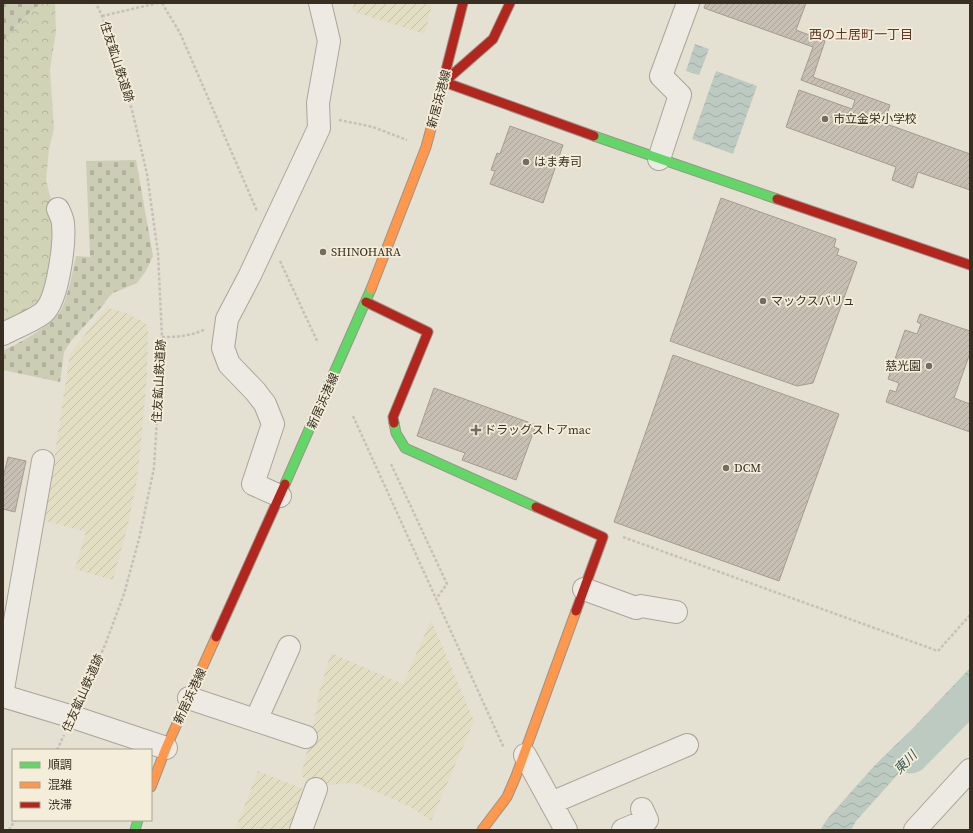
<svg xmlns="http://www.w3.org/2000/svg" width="973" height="833" font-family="'Source Serif 4','Noto Sans JP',serif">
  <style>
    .farmland { fill: url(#farmland-furrows) }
    .forest { fill: url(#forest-crowns) }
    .cemetery { fill: url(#cemetery-stones) }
    .water { fill: url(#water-waves) }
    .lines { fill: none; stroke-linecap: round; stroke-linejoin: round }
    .river { stroke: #bccac2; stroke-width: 35 }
    .building { fill: url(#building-hatch); stroke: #a49c91 }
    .street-casing { stroke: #aaa59a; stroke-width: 24 }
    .fast-casing { stroke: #99948a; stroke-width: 11 }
    .slow-casing { stroke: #99948a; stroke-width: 11 }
    .jam-casing { stroke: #99948a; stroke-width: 11 }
    .path { stroke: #c5c1b9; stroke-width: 2.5; stroke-dasharray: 3 2; stroke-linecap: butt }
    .street { stroke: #eceae3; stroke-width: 22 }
    .fast { stroke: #63d668; stroke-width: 9 }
    .slow { stroke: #ff974d; stroke-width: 9 }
    .jam { stroke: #b3261e; stroke-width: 9 }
    .poi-dot { fill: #746c60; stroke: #f3edda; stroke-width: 1.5 }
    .labels { text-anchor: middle; stroke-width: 3.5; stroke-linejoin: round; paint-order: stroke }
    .street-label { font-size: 12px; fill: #382e22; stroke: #f3edda }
    .poi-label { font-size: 12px; fill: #382e22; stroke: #f3edda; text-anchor: start }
    .neighbourhood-label { font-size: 13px; fill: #613626; stroke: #f3edda }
    .water-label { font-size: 13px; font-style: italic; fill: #335656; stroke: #f3edda }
  </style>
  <defs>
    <pattern id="farmland-furrows" width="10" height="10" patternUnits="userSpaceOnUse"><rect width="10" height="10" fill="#e2dec4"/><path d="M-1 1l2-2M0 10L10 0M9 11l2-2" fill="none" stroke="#c3bfa8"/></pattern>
    <pattern id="forest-crowns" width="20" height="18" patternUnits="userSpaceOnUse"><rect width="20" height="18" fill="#d1d3b6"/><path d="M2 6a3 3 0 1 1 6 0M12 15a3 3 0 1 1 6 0" fill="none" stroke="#b4b59c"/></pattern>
    <pattern id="cemetery-stones" width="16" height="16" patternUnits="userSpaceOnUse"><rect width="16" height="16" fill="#cccdb5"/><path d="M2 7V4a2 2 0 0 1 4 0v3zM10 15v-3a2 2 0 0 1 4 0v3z" fill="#b0b09b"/></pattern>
    <pattern id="water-waves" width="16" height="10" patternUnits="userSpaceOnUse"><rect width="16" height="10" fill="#bccac2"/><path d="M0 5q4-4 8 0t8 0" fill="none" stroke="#a2aea6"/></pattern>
    <pattern id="building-hatch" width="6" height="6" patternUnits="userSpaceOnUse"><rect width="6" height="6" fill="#c7bfb3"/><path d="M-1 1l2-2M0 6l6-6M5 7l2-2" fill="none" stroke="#aca49a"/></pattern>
  </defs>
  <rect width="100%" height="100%" fill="#e4e0d2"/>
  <!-- farmland -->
  <path class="farmland" d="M354,3H432L425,34L352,11Z
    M108,308L126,313L144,322L148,327V332L147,376L140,452L137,480L128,524L113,580L75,569L86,532L43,520L50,485L70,354L105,309Z
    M431,620L474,721L431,821L409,806L358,784L348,783L318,786L301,776L318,704L317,699L331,653L403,684Z
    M258,771L311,792L296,830H235Z"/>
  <!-- forest -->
  <path class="forest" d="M42,3H55L56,32L50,69L54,129L49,149L46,180L55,216L49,295L3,331V45C13,27 26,15 42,3Z"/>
  <!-- cemetery -->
  <path class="cemetery" d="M3,3H42C26,15 13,27 3,45Z
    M136,160L153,256L146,271L137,283L113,293L106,300L105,303L71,341L64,352L60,382L3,370V350C18,345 53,324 61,310C68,297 73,270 76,256L90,257L86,161Z"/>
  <!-- water -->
  <path class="water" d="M695,44L709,49L699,75L686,71Z
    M716,71L757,86L733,154L692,139Z
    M970,668V697L959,706L856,821L851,830H820L828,818L875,765L913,728Z"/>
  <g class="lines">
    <!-- river -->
    <path class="river" d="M911,756L970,696"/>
  </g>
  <!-- building -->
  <path class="building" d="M706,3H806L796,30L825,41L813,77L890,105L884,123L970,154V190L918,172L913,188L892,180L896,167L786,127L799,90L852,109L855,100L801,80L813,47L704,8Z
    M510,126L563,145L543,203L490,184L495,171L491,170L497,153L500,154Z
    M721,198L836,239L834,247L839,249L837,255L857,262L813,383L797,386L670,341Z
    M920,314L970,331V353L954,398L970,404V432L886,402L890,390L896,392L899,383L888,379L905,330L917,334L921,324L917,322Z
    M673,355L839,414L779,581L614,522Z
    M434,388L536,425L516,480L462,460L465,453L417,436Z
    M8,457L26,461L15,512L3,509V478Z"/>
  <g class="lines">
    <!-- street casing -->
    <g class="street-casing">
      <path id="street" d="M659,159L680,95L661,76L688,3
        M3,334C14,328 35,320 44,312C58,299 65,243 63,224C63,219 60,214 58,209
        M280,496L253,484L273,424L265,404L255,391L229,364L223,348L227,319L250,275L319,128L318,103L329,41L320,3
        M584,589L636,608L641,606L676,612
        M3,689L43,461
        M3,696L73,717L166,748
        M189,698L306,737
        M256,720L289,647
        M525,755L566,830
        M551,803L687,745
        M301,830L316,789
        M623,830L647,820L642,809
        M915,830L970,770"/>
    </g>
    <!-- fast casing -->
    <g class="fast-casing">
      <path id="fast" d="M594,136L777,199
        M394,423L396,433L405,448L536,507
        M285,484L371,289
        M135,830L138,820"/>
    </g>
    <!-- slow casing -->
    <g class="slow-casing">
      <path id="slow" d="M371,289L426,147L433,121
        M151,787L166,748L216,637
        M482,830L507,797L516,776L576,611"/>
    </g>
    <!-- jam casing -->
    <g class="jam-casing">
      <path id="jam" d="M510,3L493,39L444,82L594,136
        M433,121L463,3
        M777,199L970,265
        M366,302L428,332L393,417L394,423
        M536,507L603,537L576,611
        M216,637L285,484"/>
    </g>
    <!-- path -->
    <path class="path" d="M162,3L180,33L257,211
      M102,16L158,3
      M339,120L373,127L407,140
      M280,261L318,343
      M162,337C178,337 191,336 206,329
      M353,416L504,748
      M391,464L447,584L436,599
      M623,537L938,651L970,615
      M81,698L105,645L124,594L139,539L154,468L162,337L158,253L147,174L132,110L102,16L96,3
      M57,750L64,735
      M9,830L15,820"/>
    <!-- street -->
    <use href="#street" class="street"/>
    <!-- fast -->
    <use href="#fast" class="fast"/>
    <!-- slow -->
    <use href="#slow" class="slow"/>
    <!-- jam -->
    <use href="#jam" class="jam"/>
  </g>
  <!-- markers -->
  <g class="poi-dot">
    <circle cx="825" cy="119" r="4"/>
    <circle cx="526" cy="162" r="4"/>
    <circle cx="323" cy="252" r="4"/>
    <circle cx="763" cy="301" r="4"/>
    <circle cx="929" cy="366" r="4"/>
    <path d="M474 424h4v4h4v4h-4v4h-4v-4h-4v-4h4z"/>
    <circle cx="726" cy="468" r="4"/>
  </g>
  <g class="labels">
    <!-- street labels -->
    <g class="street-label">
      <text transform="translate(117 62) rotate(72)" y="4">住友鉱山鉄道跡</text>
      <text transform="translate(439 99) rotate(-75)" y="4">新居浜港線</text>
      <text transform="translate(159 381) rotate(-87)" y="4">住友鉱山鉄道跡</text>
      <text transform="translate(323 401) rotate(-66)" y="4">新居浜港線</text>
      <text transform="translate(83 693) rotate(-66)" y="4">住友鉱山鉄道跡</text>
      <text transform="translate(190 696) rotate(-65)" y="4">新居浜港線</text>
    </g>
    <!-- poi labels -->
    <g class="poi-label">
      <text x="833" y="123">市立金栄小学校</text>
      <text x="534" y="166">はま寿司</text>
      <text x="331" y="256">SHINOHARA</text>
      <text x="771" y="305">マックスバリュ</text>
      <text x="921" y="370" text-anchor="end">慈光園</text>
      <text x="484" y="434">ドラッグストアmac</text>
      <text x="734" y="472">DCM</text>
    </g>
    <!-- neighbourhood labels -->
    <g class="neighbourhood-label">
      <text x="861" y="39">西の土居町一丁目</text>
    </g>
    <!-- water labels -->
    <g class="water-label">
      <text transform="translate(905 762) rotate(-46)" y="5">東川</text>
    </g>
  </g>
  <!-- border -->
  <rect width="973" height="833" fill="none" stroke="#382e22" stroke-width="8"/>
  <!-- legend -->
  <rect x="12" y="749" width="140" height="72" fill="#f3edda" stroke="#a8a190"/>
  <rect x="20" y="762" width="20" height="6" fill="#63d668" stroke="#a8a190"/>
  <text x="48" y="769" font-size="12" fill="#382e22">順調</text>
  <rect x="20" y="782" width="20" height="6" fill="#ff974d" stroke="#a8a190"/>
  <text x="48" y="789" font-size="12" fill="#382e22">混雑</text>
  <rect x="20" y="802" width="20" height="6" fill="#b3261e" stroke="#a8a190"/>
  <text x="48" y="809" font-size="12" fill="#382e22">渋滞</text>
</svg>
